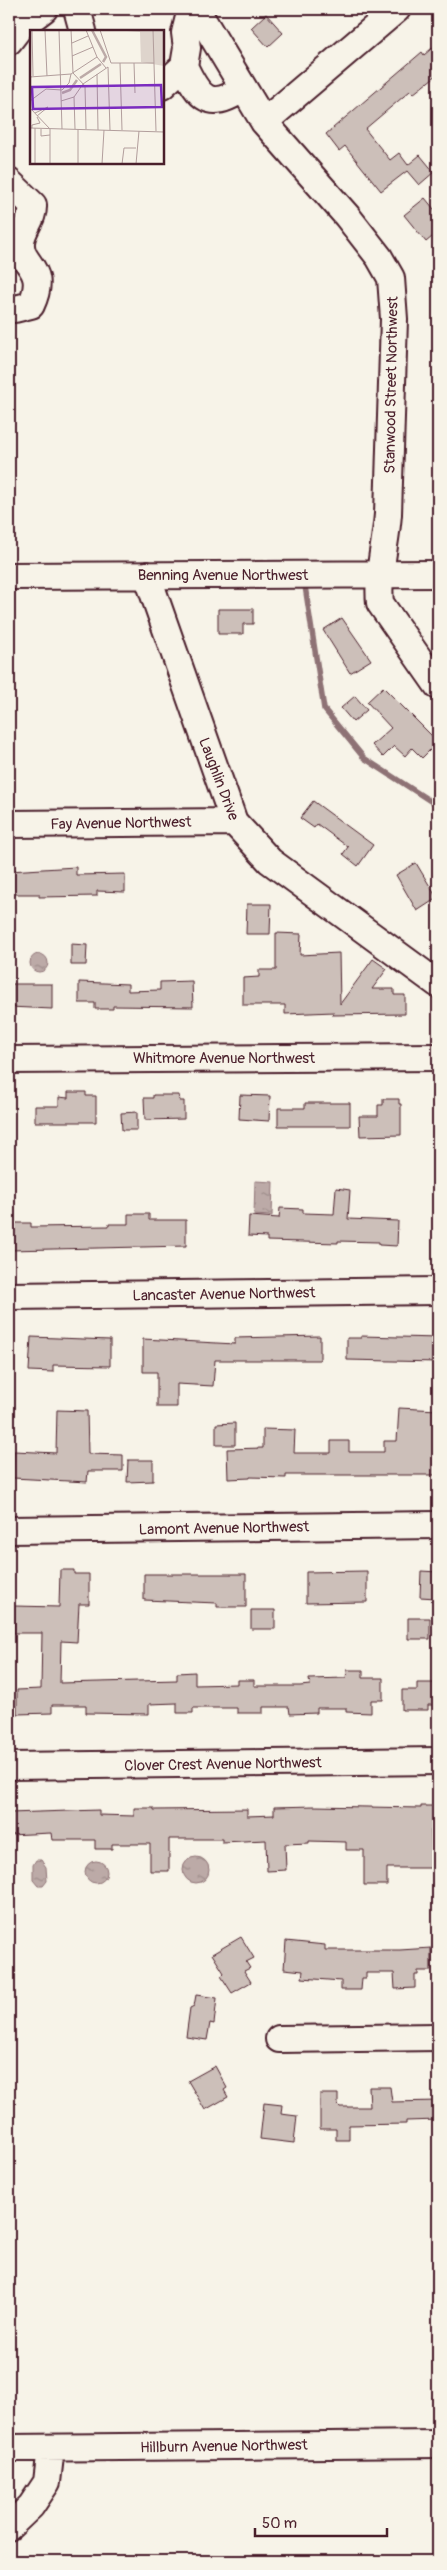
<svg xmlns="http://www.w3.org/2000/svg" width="447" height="2570" font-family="Pangolin,sans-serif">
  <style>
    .water { fill: url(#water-ripples); stroke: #8e7275 }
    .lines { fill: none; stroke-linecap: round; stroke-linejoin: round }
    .stream { stroke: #8e7275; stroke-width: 5.5 }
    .building { fill: #ccbfb9; stroke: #4a1f2b }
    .minor-casing { stroke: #4a1f2b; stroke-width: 30 }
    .minor { stroke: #f7f3e8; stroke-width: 26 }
    .labels { text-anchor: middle; stroke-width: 4; stroke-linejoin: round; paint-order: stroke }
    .street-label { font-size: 15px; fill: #4a1f2b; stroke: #f7f3e8 }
    .inset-river { fill: none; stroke: #bcaaa7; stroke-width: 2.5 }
    .inset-road { fill: none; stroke: #b29e9c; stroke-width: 1 }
    .view { fill: #7b2cbf; fill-opacity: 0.15; stroke: #7b2cbf; stroke-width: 2.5 }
    .inset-edge { fill: none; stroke: #4a1f2b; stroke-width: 2.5 }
  </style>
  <defs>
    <pattern id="water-ripples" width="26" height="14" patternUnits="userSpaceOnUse" patternTransform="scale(1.25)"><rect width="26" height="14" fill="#bcaaa7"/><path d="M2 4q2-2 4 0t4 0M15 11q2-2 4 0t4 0" fill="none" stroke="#9b8a88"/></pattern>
  </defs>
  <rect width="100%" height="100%" fill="#f7f3e8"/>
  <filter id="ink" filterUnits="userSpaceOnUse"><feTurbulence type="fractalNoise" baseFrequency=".02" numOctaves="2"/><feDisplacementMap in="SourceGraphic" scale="10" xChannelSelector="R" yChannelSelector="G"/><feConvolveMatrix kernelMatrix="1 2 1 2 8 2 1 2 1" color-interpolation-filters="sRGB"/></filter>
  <g filter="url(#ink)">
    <!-- water -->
    <path class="water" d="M30 963a9 9 0 1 1 18 0a9 9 0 1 1-18 0Z
      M255,1181L273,1182L272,1216L254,1215Z
      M183 1870a13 13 0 1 1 26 0a13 13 0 1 1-26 0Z
      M36,1860H41L46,1867L47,1881L43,1886H38L33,1880V1865Z
      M85 1872a11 11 0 1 1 22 0a11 11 0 1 1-22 0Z"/>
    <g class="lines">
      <!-- stream -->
      <path class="stream" d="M305,586L324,709L364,758L438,806"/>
    </g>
    <!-- building -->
    <path class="building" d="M266,14L283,33L268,47L251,28Z
      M438,43V74L413,94L410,91L365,129L390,160L399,153L408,165L420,155L434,172L419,185L407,171L381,191L345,146L339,151L326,134L422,52L424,55Z
      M425,198L438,214V232L426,242L404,215Z
      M218,609H253V624H243V634H218Z
      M342,618L371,660L350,673L323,630Z
      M383,687L438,742L422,758L412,748L405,756L394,746L383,757L372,745L391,728L367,702Z
      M355,696L367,710L353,722L341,708Z
      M313,801L373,845L358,866L343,854L348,847L317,824L314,828L300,818Z
      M416,863L437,898L417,911L396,875Z
      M76,867V875L125,874V892L97,891V896L39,897V894H9V871Z
      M247,904H271L270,934H246Z
      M276,933L301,934L300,955L339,953L340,1004L373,959L387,969L372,989H394V995H405V1014L332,1015L334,1012L285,1014V1005H243V978L259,977V970H276Z
      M71,944L87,945L86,965H71Z
      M192,981L193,1007L113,1006V1009H95V1003H79V982L128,984V991L160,990V982Z
      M9,984H52V1009L9,1007Z
      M68,1092H86V1096H96V1122H35V1106H59V1097L68,1098Z
      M153,1095H179L180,1101H184V1119L145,1120L144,1098H153Z
      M240,1095L270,1096L269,1121L239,1119Z
      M383,1099H399V1104H401V1135L360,1136L359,1116H378V1105H383Z
      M305,1103H350V1126H278V1108H305Z
      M137,1112V1130H122L121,1113Z
      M336,1188L350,1190L348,1219L398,1221L397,1246L379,1245V1242L338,1241V1243L267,1241V1237L248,1236L249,1216L279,1218L280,1208L303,1209V1213L334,1214Z
      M128,1214H149V1220H186V1246L9,1250V1223H31V1227L109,1226V1224H128Z
      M320,1336V1360H215L213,1386L177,1384V1407H157V1372H143V1339L235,1344V1338Z
      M361,1336L438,1338V1362L347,1360V1338H361Z
      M31,1337L110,1340V1366L53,1365V1372L29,1371Z
      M399,1408L438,1410L435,1444H438V1475H286V1478L250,1477V1478L228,1479L227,1449L263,1448V1429L295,1430L294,1453H331V1441H349V1452H384V1441H397Z
      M57,1410L87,1411L88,1454L123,1455V1471H88L87,1482L13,1478L14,1451L56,1453Z
      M235,1423V1445H216V1424Z
      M128,1460H153V1481L127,1482Z
      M60,1570H74V1574H89V1604H79L77,1642L61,1641L60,1683L177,1680V1673L195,1672V1685L237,1684V1680H254V1686H300L310,1685L309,1679L346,1678L347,1670H363V1678H383V1700H371V1713L346,1712V1708H317V1713L290,1714L289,1707H263V1713H237V1708H193V1713H177V1703L149,1704V1714L86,1713V1705H52V1713L17,1714V1690L41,1689L42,1633H14V1606L59,1607Z
      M367,1571V1602L306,1603V1572Z
      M421,1571L438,1572V1594L436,1593V1598L420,1597Z
      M144,1574H246V1607H217V1603L144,1600Z
      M251,1610H275V1629H251Z
      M408,1618H430V1639H408Z
      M417,1683H438V1705H428V1710H402V1690H417Z
      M314,1806L421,1808V1806H438V1830H431L432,1868H387V1885H364V1850H346V1842L309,1841V1843L285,1844L286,1870L267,1871L266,1840L222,1842V1839H169V1871H150V1844H112V1849H95V1840H52L51,1833L9,1835V1813L99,1810V1815L134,1816V1808H154V1810L247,1809V1816L274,1815V1807Z
      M241,1937L254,1958L246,1962L250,1968L244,1971L251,1982L232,1993L221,1976L224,1973L212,1954Z
      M286,1941L325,1945V1950H400L431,1948V1971H418V1975H415V1988L395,1989L394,1973H366V1978H362L361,1990H341V1981L302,1978L303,1971L284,1969Z
      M196,1995L217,1998L214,2024L210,2023L207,2040L186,2037L190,2008L194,2006Z
      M215,2066L227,2088L224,2090L228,2097L205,2110L188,2081Z
      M369,2087H390L392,2102L438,2101V2120L406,2121V2124L349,2125V2140H336V2129H320V2094H338V2105L340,2107H370Z
      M264,2103L282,2105L281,2114L297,2116L294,2143L260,2139Z"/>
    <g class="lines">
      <!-- minor casing -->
      <g class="minor-casing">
        <path id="minor" d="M9,9L16,17L19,28L9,41
          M77,9L83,31
          M196,9L264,122L347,216L379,257L391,278L394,319L388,514C386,543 377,574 380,603L438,686
          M19,28L44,9
          M184,66C199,98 210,112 243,88
          M162,86L184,66L187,48L185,33L191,9
          M264,122L397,9
          M9,182L33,205C34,219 22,228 21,242C19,266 49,267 31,305L15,309L9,307
          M147,575L234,822L270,861L438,984
          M9,576L438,574
          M9,824L234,822
          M9,1060L438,1057
          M9,1296L438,1291
          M9,1530L438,1525
          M9,1766L438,1761
          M279,2039L438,2037
          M9,2448L438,2444
          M9,2527L31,2506L47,2482L51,2448"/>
      </g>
      <!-- minor -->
      <use href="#minor" class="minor"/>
    </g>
  </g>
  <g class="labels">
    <!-- street labels -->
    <g class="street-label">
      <text transform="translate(391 385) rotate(-89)" y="5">Stanwood Street Northwest</text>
      <text x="223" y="580">Benning Avenue Northwest</text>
      <text transform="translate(219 779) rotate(69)" y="5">Laughlin Drive</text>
      <text transform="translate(121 823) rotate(-1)" y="5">Fay Avenue Northwest</text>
      <text x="224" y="1063">Whitmore Avenue Northwest</text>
      <text transform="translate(224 1294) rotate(-1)" y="5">Lancaster Avenue Northwest</text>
      <text transform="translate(224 1528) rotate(-1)" y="5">Lamont Avenue Northwest</text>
      <text transform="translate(223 1764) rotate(-1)" y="5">Clover Crest Avenue Northwest</text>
      <text transform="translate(224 2446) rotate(-1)" y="5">Hillburn Avenue Northwest</text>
    </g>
  </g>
  <!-- overview -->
  <g transform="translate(30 30)">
    <rect width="134" height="134" fill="#f7f3e8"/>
    <path d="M84,0H134V36L111,32L110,2Z" fill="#ded4cc"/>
    <path class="inset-river" d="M62,0L76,27L73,32M50,48L71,34M32,63L40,60L47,50"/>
    <path class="inset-road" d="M2,0L3,46M15,0L17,46M29,0L32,99M41,0L43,43L55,56L56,99M56,0L67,27L76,38M70,0L81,33M123,0L126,101M42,13L58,6M42,26L63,17M81,33H124M90,33L92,100M104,33L105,63M78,37L80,100M67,44L68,100M0,47L41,44L67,27M44,67L45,99M0,71L16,59L32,60L39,53L41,44M31,71L44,67L53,54L78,37M0,78L20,99M5,83L18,77L7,86M0,98L134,102M2,98V95L10,93L7,87M5,98V134M11,99V106L20,105M20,99V134M48,99V134M72,134L74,100M92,134L94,118H106M106,134L109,101"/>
    <path class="view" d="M131,55L132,77L3,79L2,57Z"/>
    <rect width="134" height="134" class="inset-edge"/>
  </g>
  <!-- margin -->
  <rect width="447" height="2570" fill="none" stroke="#f7f3e8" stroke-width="30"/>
  <rect x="15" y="15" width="417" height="2540" fill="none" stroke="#4a1f2b" stroke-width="2" filter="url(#ink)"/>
  <!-- scale -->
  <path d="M255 2528v8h132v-8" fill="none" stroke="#4a1f2b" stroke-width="2.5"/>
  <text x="262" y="2528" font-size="15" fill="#4a1f2b" stroke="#f7f3e8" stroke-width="4" paint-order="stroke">50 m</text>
</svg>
